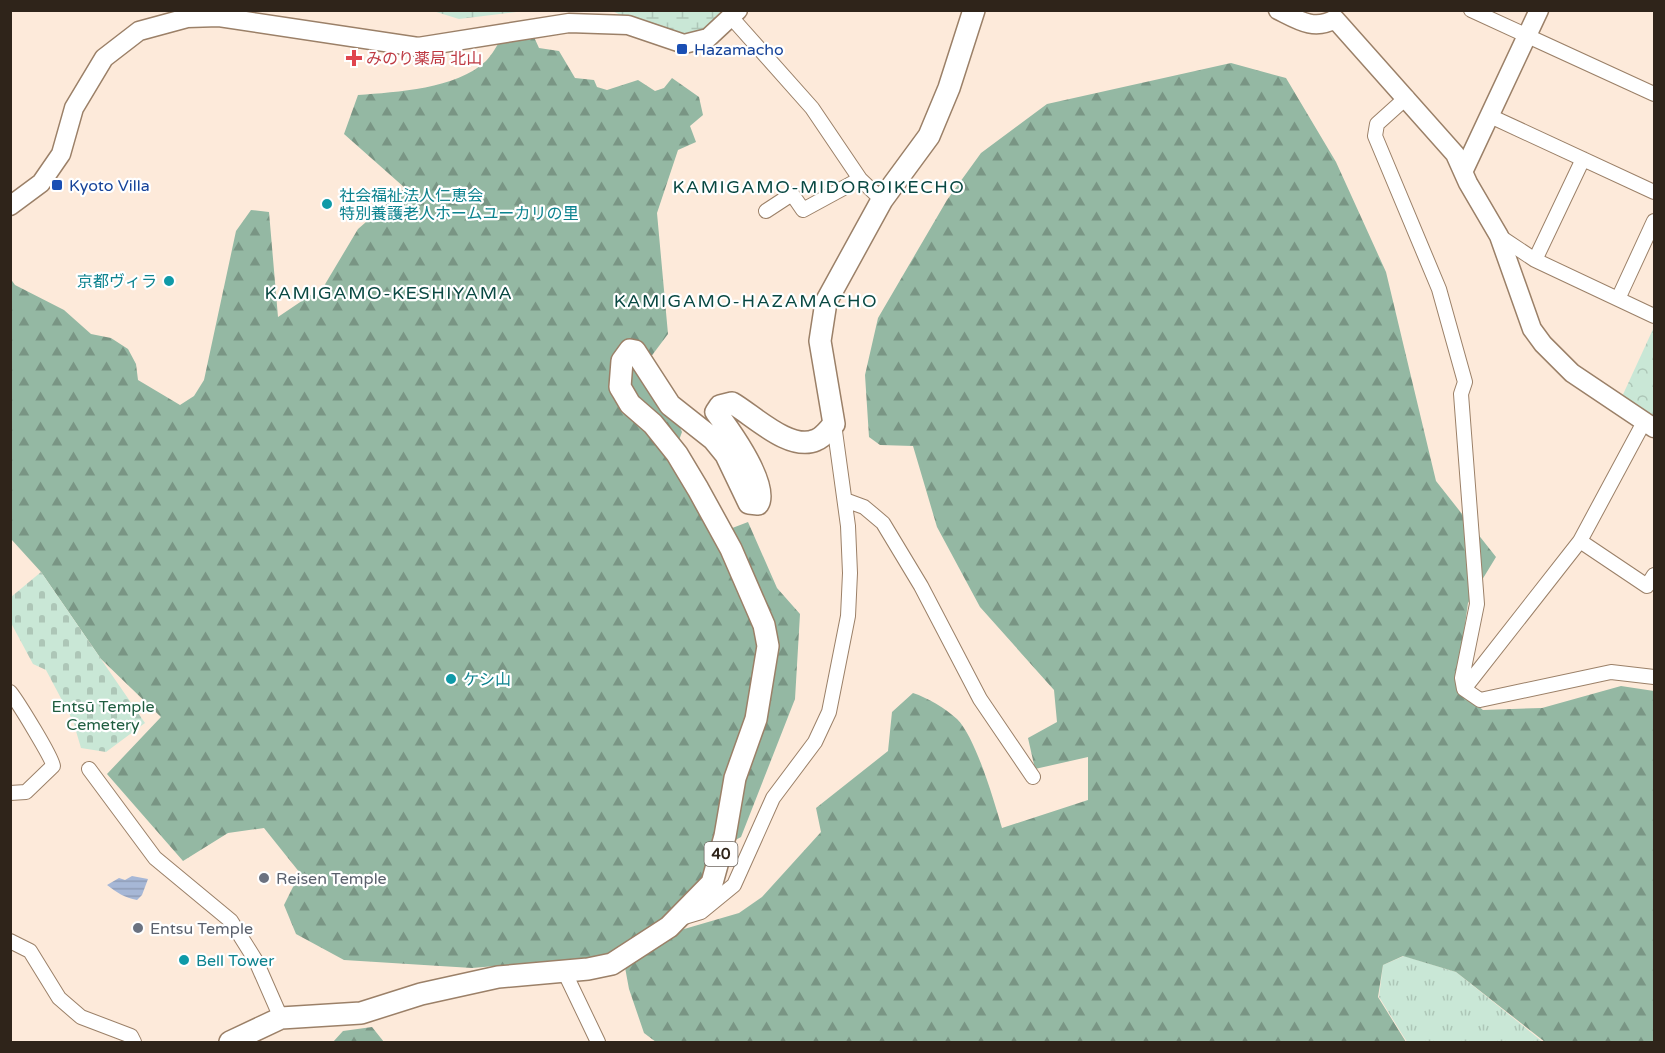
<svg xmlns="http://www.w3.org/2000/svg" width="1665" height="1053" font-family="'Varela Round','Noto Sans JP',sans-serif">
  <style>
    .grass { fill: url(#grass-tufts) }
    .forest { fill: url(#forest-firs) }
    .wetland { fill: url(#wetland-marsh) }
    .cemetery { fill: url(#cemetery-stones) }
    .park { fill: url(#park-crowns) }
    .water { fill: url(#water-rules) }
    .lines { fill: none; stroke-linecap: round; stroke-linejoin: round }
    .street-casing { stroke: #9b8068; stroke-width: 16 }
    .secondary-casing { stroke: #9b8068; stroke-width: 21 }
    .primary-casing { stroke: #9b8068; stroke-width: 24 }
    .street { stroke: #fff; stroke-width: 14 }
    .secondary { stroke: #fff; stroke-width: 18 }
    .primary { stroke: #fff; stroke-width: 21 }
    .transit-dot { fill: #1a4fb4; stroke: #fff; stroke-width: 2 }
    .health-dot { fill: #e0444e; stroke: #fff; stroke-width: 2 }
    .culture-dot { fill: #0f9aa8; stroke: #fff; stroke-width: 2 }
    .worship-dot { fill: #6b7280; stroke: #fff; stroke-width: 2 }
    .labels { text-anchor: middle; stroke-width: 4.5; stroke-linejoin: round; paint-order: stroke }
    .shield { fill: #fff; stroke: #6d665f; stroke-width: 1.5 }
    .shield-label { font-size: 15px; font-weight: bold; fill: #2f241a }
    .transit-label { font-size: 16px; fill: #164399; stroke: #fff; text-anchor: start }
    .health-label { font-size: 16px; fill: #be3a42; stroke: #fff; text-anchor: start }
    .culture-label { font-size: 16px; fill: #0d838f; stroke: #fff; text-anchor: start }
    .park-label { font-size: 16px; fill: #1f5d40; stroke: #fff }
    .worship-label { font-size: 16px; fill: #5b616d; stroke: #fff; text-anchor: start }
    .neighbourhood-label { font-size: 18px; letter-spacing: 1.5px; fill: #094842; stroke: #fff }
  </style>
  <defs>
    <pattern id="grass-tufts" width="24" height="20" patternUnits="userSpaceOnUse" patternTransform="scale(1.5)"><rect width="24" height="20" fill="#c9e7d6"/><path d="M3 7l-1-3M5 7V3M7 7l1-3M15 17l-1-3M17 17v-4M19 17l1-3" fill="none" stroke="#adc6b7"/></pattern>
    <pattern id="forest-firs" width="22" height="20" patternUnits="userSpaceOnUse" patternTransform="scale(1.5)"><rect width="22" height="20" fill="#94b8a3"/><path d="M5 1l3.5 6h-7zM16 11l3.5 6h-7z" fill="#799584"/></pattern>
    <pattern id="wetland-marsh" width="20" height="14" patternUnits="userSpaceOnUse" patternTransform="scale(1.5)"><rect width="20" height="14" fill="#c9e7d6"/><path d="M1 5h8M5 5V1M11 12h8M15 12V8" fill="none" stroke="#adc6b7"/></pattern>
    <pattern id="cemetery-stones" width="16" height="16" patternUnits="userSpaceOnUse" patternTransform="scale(1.5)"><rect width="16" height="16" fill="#c9e7d6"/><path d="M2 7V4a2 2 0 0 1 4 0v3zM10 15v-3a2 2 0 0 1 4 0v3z" fill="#adc6b7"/></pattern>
    <pattern id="park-crowns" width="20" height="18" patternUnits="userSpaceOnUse" patternTransform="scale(1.5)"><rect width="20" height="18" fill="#c9e7d6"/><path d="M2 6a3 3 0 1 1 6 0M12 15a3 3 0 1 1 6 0" fill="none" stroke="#adc6b7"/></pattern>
    <pattern id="water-rules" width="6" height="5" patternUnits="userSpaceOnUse" patternTransform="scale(1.5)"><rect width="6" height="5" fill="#a6b7d6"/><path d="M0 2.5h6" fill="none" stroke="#8f9db7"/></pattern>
  </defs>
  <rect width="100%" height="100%" fill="#fdeada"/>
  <!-- grass -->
  <path class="grass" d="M1404,956L1456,972L1543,1042H1407L1379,997L1383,965Z"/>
  <!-- forest -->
  <path class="forest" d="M534,37L539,48L559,51L575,78L594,80L597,87L607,90L638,80L655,91L664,88L672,78L699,97L703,115L690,126L696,142L678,150L657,213L668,334L650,358L682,432L671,462L714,535L748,522L777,588L800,614L795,699L741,837L713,852L699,886L680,907L595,964L574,959L472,968L344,960L296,934L284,905L300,873L264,828L228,833L183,861L107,774L161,717L101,659L41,572L11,539L10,278L15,285L64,310L91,334L111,338L128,349L136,364L138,380L180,405L194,396L204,380L236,231L251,210L269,212L278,317L324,286L358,229L405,188L344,134L358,95C397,92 456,89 486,61C492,55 497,45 502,38Z
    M1231,63L1286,78L1336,162L1386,272L1436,481L1496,557L1468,603L1456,689L1483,710L1542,708L1621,686L1654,691V1042H1545L1456,972L1403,956L1383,965L1378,997L1406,1042H656L644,1033L629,989L624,962L643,941L739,913L762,897L821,832L816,808L888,751L892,712L913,693C928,698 945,708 957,719C976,738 994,801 1002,828L1088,800V757L1035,769L1028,738L1057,722L1054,690L980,607L937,527L913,446L880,445L869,437L865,375L878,318L947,200L981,153L1047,104Z
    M372,1027L384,1042H333L343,1031Z"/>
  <!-- wetland -->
  <path class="wetland" d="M433,11V10L525,11L459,19Z
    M612,11H723C718,16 713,24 707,29C685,47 635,21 612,11Z"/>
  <!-- cemetery -->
  <path class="cemetery" d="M41,572L145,723L106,752L81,748L73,721L46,670L33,664L11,623V597Z"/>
  <!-- park -->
  <path class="park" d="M1654,327V423L1620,401Z"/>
  <!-- water -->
  <path class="water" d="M132,876L148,879L142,895L137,900C125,898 116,892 107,885L119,878L125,880Z"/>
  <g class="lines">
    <!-- street casing -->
    <g class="street-casing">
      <path id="street" d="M1471,10L1654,94
        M731,17L812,108L860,179L882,200
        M1407,97L1377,124L1375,136L1439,289L1465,382L1461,394L1477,604L1462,678L1464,689
        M1490,116L1654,192
        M766,211L792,194L803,210L860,179
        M1499,236L1535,260L1654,316
        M1535,260L1583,159
        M1618,299L1654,221
        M1644,422L1580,541L1464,689L1480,700L1611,672L1654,677
        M845,500L864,507L883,523L921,586L980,699L1033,777
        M1580,541L1647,586L1654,575
        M10,692C18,702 53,759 53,766L26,792L10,793
        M89,769L155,858L231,921L256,961L281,1018
        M681,918L701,912L734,885L773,798L815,742L829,712L848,616L850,573L848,526L834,424
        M10,941L30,951L59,998L81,1017L131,1036L134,1042
        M564,971L598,1042"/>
    </g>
    <!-- secondary casing -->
    <g class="secondary-casing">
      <path id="secondary" d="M1278,10C1298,20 1314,31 1335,19L1455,154L1468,183L1499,236L1532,329L1543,344L1572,373L1654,428
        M1464,170L1539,10
        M10,206L41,183L61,154L74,108L104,58L139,31L187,18L219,17L418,47L569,23L628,25L684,44L708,38L738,10"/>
    </g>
    <!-- primary casing -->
    <g class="primary-casing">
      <path id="primary" d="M230,1042L281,1018L361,1013L421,994L498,977L588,969L612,964L669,927L712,883L725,836L735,778L756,719L768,646L764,625L731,549L698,489L677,454L653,424L630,404L623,392L620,387L622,361L630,350L635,351L670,405L713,439L726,455L749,503L758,504C770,486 728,428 716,412L720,406L732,403C753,415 790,452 816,440C824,437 828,430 834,424L820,341L826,302L882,200L929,136L949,88L974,10"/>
    </g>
    <!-- street -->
    <use href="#street" class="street"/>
    <!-- secondary -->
    <use href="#secondary" class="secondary"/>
    <!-- primary -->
    <use href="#primary" class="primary"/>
  </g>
  <!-- markers -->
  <g class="transit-dot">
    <rect x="676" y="43" width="12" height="12" rx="3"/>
    <rect x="51" y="179" width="12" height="12" rx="3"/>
  </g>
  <path class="health-dot" d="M351 49h6v6h6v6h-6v6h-6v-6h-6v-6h6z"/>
  <g class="culture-dot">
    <circle cx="327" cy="204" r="6"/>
    <circle cx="169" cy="281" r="6"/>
    <circle cx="451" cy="679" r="6"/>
    <circle cx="184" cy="960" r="6"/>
  </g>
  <g class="worship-dot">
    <circle cx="264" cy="878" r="6"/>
    <circle cx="138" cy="928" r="6"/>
  </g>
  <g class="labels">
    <!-- shield labels -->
    <rect class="shield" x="704.5" y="842" width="33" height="24" rx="4.5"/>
    <g class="shield-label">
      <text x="721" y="859">40</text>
    </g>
    <!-- transit labels -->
    <g class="transit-label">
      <text x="694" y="55">Hazamacho</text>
      <text x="69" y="191">Kyoto Villa</text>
    </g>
    <!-- health labels -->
    <g class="health-label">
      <text x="366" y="64">みのり薬局 北山</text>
    </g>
    <!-- culture labels -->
    <g class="culture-label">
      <text x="339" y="201">社会福祉法人仁恵会<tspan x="339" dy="18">特別養護老人ホームユーカリの里</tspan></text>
      <text x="157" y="287" text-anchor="end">京都ヴィラ</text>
      <text x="463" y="685">ケシ山</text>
      <text x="196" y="966">Bell Tower</text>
    </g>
    <!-- park labels -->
    <g class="park-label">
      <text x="103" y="712">Entsū Temple<tspan x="103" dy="18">Cemetery</tspan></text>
    </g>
    <!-- worship labels -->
    <g class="worship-label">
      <text x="276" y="884">Reisen Temple</text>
      <text x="150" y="934">Entsu Temple</text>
    </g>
    <!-- neighbourhood labels -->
    <g class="neighbourhood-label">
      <text x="819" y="193">KAMIGAMO-MIDOROIKECHO</text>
      <text x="389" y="299">KAMIGAMO-KESHIYAMA</text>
      <text x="746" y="307">KAMIGAMO-HAZAMACHO</text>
    </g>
  </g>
  <!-- border -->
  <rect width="1665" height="1053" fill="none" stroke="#2f241a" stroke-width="24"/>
</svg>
